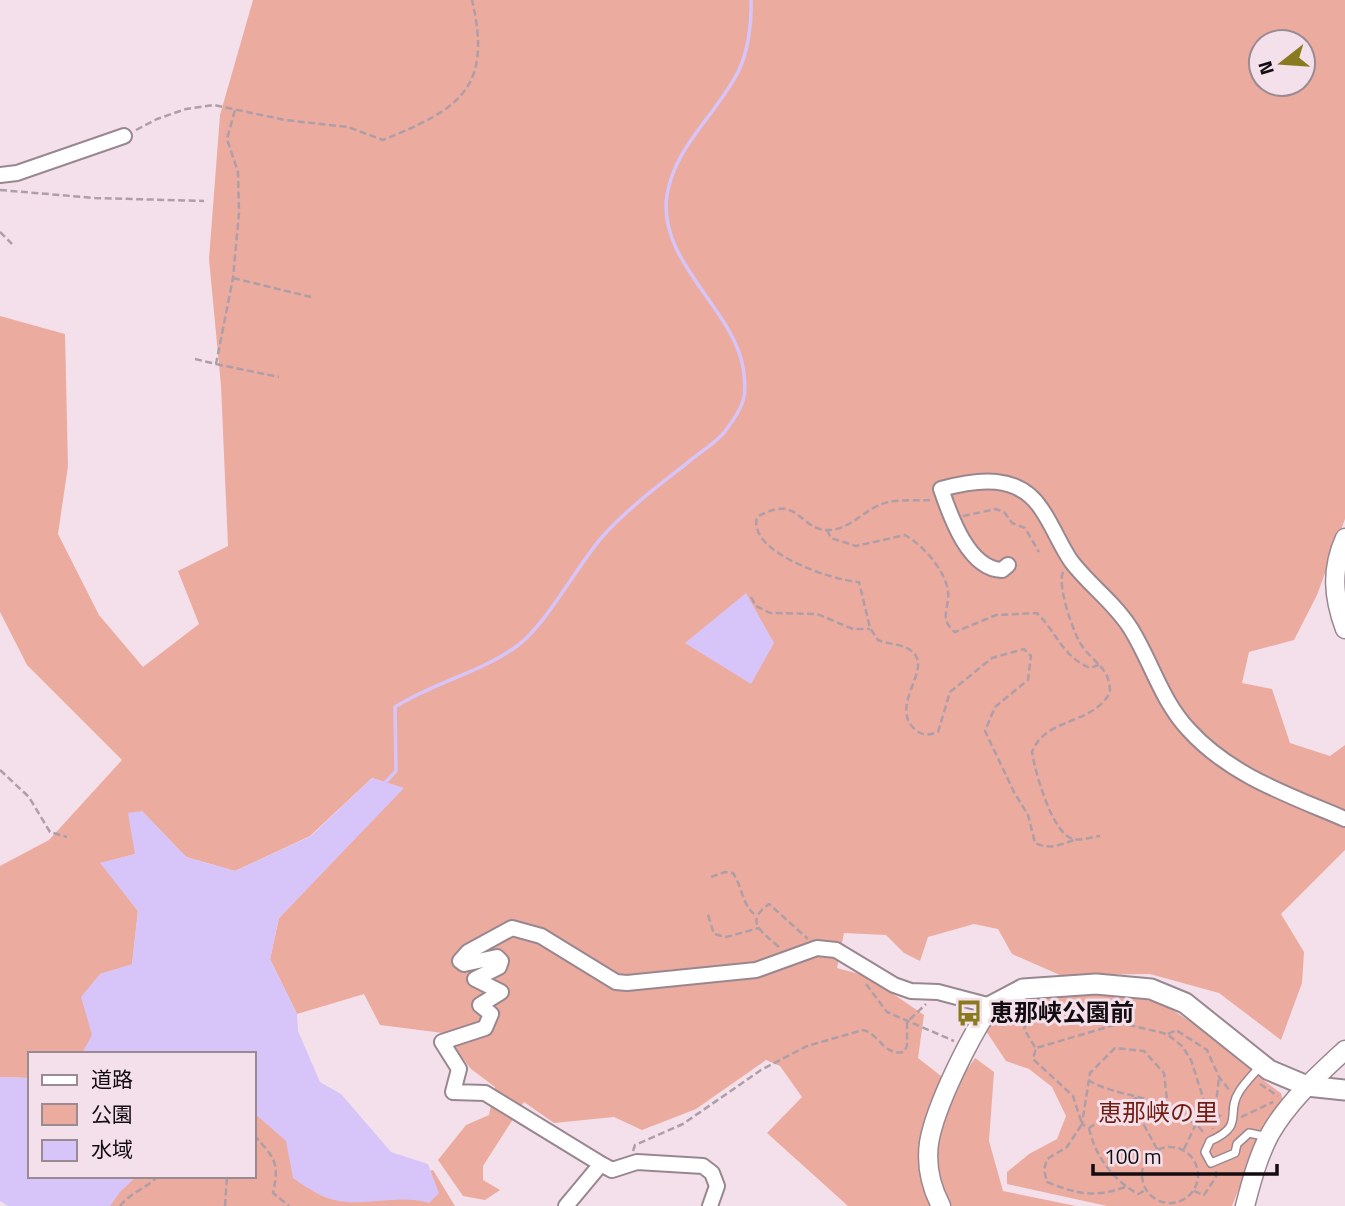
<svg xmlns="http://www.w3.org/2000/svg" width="1345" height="1206" font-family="'Titillium Web','Noto Sans JP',sans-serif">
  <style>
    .green { fill: #ecab9f; fill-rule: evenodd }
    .water { fill: #d7c5f9 }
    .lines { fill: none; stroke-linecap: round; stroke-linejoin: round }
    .stream { stroke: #d7c5f9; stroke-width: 3.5 }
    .service-casing { stroke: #998790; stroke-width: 10 }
    .minor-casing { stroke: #998790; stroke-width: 18 }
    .tertiary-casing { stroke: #998790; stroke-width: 21 }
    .secondary-casing { stroke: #998790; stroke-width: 23 }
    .path { stroke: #ae9ea7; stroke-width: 2.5; stroke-dasharray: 7 3.5; stroke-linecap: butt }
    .service { stroke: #fff; stroke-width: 7 }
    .minor { stroke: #fff; stroke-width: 14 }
    .tertiary { stroke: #fff; stroke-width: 18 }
    .secondary { stroke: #fff; stroke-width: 19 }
    .labels { text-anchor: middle; stroke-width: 6; stroke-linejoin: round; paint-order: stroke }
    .poi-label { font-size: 24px; font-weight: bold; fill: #130c10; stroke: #f4e0ea; text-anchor: start }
    .park-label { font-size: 24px; fill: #731c11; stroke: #f4e0ea }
  </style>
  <rect width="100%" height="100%" fill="#f4e0ea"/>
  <!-- green -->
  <path class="green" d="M253,0H1345V519L1317,595L1294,640L1249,652L1242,683L1272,689L1290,743L1330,756L1345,745V850L1281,914L1304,952L1302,983L1281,1040L1219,993L1150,974L1060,975L1012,954L998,929L974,924L928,937L920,961L904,953L886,935L844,933L837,968L867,976L924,1015L918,1058L955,1087L975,1058L994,1072L989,1141L1003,1191L1076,1206H848L767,1133L802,1097L780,1066L766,1060L696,1109L642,1130L614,1117L554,1123L524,1102L483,1166V1180L500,1190L485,1200L463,1196L438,1160L466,1125L489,1115L495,1087L471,1069L443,1033L380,1025L364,994L297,1014L270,959L279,918L403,788L372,778L310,836L235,871L186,857L142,811L135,854L101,863L138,911L132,965L100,974L92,1036L82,1054H30V1078L0,1077V866L49,840L122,760L27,665L0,612V316L65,334L68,466L58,534L99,615L143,667L199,624L178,571L228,546L221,386L209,259L220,115ZM1261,42H1303V84H1261Z
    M1107,994C1125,997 1149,998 1165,1006C1208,1029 1241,1066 1281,1093L1283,1101L1266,1121L1232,1206H1107L1007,1184V1172L1029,1154L1057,1139L1066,1116L1052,1087L1029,1069L1006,1061L984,1028L1018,1000Z
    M254,1093L353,1189L433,1170L455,1206H87L106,1176H254Z"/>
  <!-- water -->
  <path class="water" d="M746,593L774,643L751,684L685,643Z
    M372,778L404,788L279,918L270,959L297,1014L298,1031L320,1082L341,1094L391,1152L428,1164L439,1193L429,1203C401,1195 376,1204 348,1202C326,1201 310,1190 293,1178L286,1141L254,1113V1054H82L92,1035L81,997L100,974L132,964L138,911L100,863L135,854L128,813L142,811L186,857L235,871L311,836Z
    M0,1077L30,1078V1176H137L120,1192L110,1206H8L0,1201Z"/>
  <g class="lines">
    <!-- stream -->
    <path class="stream" d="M384,784L396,771L395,707C434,682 480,673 517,646C546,625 577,566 602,537C626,510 658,486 686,464C698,453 717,443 726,430C744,406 748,396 743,367C732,307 657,261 667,195C675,146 716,115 738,72C748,53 752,22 751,0"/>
    <!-- service casing -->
    <g class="service-casing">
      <path id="service" d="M1261,1065C1254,1074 1245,1082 1239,1092C1225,1114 1246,1125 1210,1141L1205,1152L1211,1163L1235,1153L1237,1144L1249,1133L1268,1137"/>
    </g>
    <!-- minor casing -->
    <g class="minor-casing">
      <path id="minor" d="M0,175L17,173L124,136
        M1008,565L1002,570C968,569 950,515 941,489C977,479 1019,473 1042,510C1053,526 1060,545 1071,561C1089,585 1115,603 1131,629C1152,663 1161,700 1189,730C1231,776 1289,795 1345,819
        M460,961L468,952L512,928L541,936L616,982L627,983L756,970L817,948L836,950L894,985L911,991L938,992L991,1006
        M460,961L464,964L497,957L501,961L499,967L475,979L501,992L480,1005L491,1014L485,1028L442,1042L459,1069L453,1092L485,1093L601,1164
        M566,1206L601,1164L612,1170L637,1162L703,1166L712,1173L717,1186L710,1206"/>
    </g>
    <!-- tertiary casing -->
    <g class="tertiary-casing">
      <path id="tertiary" d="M1345,538C1331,569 1333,597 1345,629
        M941,1206C931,1187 926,1165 929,1143C935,1106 970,1037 991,1006
        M1245,1206C1251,1183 1258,1156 1270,1134C1288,1102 1318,1075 1345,1050"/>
    </g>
    <!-- secondary casing -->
    <g class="secondary-casing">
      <path id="secondary" d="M991,1006L1023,989L1096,984L1151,989L1185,1003L1269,1070L1307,1086L1345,1090"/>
    </g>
    <!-- path -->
    <path class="path" d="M136,130L157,119L186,109L214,105L285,120L348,127L383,140C459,109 493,89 472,0
      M0,190L95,198L204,201
      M0,232L12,244
      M233,278L311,297
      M195,359L216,364L233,278L239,213L238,172L227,139L235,110
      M216,364L279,377
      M930,500C913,501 893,498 877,506C861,514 848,529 830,530C799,532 800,492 757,517C747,552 831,580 859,582L870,628L878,640C889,645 904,643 914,653C931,672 887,708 917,731C924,736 930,735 938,732L950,692L992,658L1024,649L1031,656L1028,680L995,707L985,731L1014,792L1028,815L1035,843C1049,850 1060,845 1074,840
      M963,516L996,509L1005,513L1012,523L1025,528L1039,552
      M827,530L831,538L856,546L905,535C923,545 945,570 948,591C950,608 938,619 955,632L996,615L1037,613C1057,633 1062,656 1090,668L1101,664
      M1063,572C1057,585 1073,633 1082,646C1095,664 1110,668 1110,692C1094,725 1045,717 1032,752C1035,771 1052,834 1073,839C1080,841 1092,837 1100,836
      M751,597L756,606L770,613L817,614L853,629H870
      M0,770L29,797L50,832L67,837
      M711,877L725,872L733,873C742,886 742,904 754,914
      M708,915L714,934L726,937L759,928
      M779,947C761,931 744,922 769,904L808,939
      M866,984L887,1012L954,1041
      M1168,1034L1176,1030L1207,1050L1219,1077L1231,1092
      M1035,1047L1024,1029L1028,1018L1051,1008L1115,1006L1121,1023
      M1088,1080C1113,1095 1141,1094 1167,1107
      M1260,1084L1278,1096
      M1215,1113L1224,1118
      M1211,1116L1215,1113L1219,1077
      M1241,1117L1273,1102
      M1089,1128C1095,1156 1113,1180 1138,1194L1146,1190
      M254,1135C274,1158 280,1161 273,1193L289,1206
      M1142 1175a28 28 0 1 1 56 0a28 28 0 1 1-56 0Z
      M1157,1149L1144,1125L1136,1098L1089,1128L1082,1124L1090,1073L1115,1048L1144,1051L1164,1073L1168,1108L1196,1124L1205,1134
      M1184,1149L1196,1124
      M633,1151L635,1145L683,1124L761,1070L807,1046L863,1030C880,1034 883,1056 904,1052L907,1046V1022L926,1004
      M1125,1187C1095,1198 1077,1194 1047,1182L1044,1170L1047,1159L1067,1147L1082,1124L1073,1096L1033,1059L1036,1048L1121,1023L1167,1034L1182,1046L1191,1060L1213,1129
      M1194,1191L1204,1195L1216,1177V1170
      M120,1206C131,1192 146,1189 158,1176
      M225,1206L227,1176"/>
    <!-- service -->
    <use href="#service" class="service"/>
    <!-- minor -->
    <use href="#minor" class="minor"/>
    <!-- tertiary -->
    <use href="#tertiary" class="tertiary"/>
    <!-- secondary -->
    <use href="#secondary" class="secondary"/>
  </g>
  <!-- icons -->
  <defs>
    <g id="bus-bare" transform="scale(2.1)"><path d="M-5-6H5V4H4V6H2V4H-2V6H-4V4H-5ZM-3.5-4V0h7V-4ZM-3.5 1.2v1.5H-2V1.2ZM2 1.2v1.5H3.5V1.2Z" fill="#8a7a1f" stroke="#f4e0ea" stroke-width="2.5" paint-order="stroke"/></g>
  </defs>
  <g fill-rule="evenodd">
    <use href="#bus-bare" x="969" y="1013"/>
  </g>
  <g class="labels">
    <!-- poi labels -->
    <g class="poi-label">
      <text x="990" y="1021">恵那峡公園前</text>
    </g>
    <!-- park labels -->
    <g class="park-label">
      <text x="1158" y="1121">恵那峡の里</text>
    </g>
  </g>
  <!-- legend -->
  <rect x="28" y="1052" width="228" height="126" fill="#f4e0ea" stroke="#9a8b93" stroke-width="2"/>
  <rect x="42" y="1075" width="35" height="10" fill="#ffffff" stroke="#9a8b93" stroke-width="2"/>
  <text x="91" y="1087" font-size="21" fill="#130c10">道路</text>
  <rect x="42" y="1104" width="35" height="21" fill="#ecab9f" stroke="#9a8b93" stroke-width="2"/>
  <text x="91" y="1122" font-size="21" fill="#130c10">公園</text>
  <rect x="42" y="1140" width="35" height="21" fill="#d7c5f9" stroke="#9a8b93" stroke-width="2"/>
  <text x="91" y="1157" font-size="21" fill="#130c10">水域</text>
  <!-- north arrow -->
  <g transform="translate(1282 63) rotate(253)"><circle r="33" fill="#f4e0ea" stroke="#9a8b93" stroke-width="2"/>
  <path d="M0-5L12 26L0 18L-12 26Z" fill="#8a7a1f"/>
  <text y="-10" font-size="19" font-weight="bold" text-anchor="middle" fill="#130c10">N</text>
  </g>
  <!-- scale -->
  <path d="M1093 1164v10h184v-10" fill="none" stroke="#130c10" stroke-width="3.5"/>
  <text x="1104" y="1164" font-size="21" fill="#130c10" stroke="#f4e0ea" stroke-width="5" paint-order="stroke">100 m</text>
</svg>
